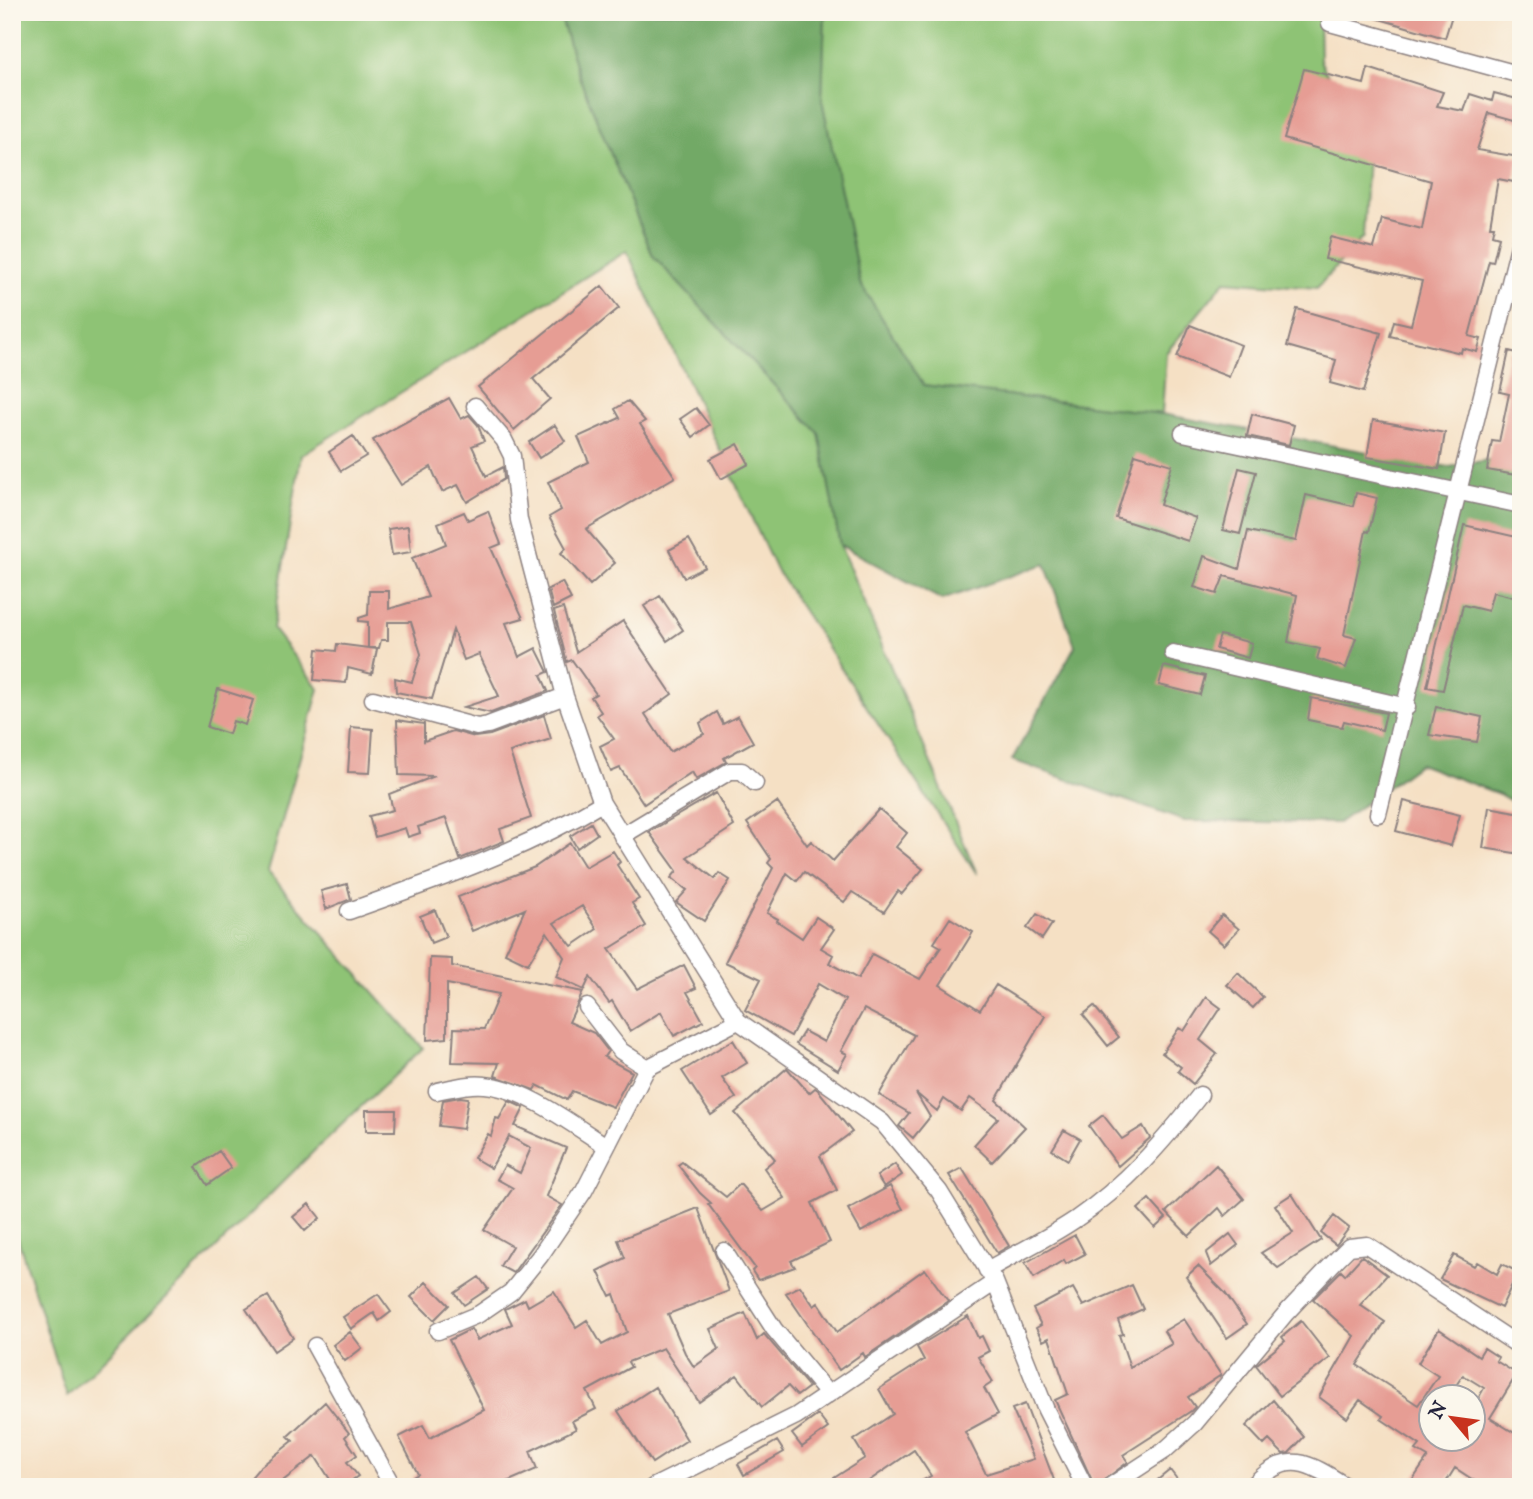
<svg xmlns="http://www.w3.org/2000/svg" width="1533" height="1499" font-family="'IM FELL English',serif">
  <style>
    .green { fill: #8ec375; stroke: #587258; stroke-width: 2 }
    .forest { fill: #72a966; stroke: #4a6650; stroke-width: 2 }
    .building { fill: #e69d94; fill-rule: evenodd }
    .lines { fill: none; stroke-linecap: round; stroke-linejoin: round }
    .minor-casing { stroke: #8c8180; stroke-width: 19 }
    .minor { stroke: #fff; stroke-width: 16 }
  </style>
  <rect width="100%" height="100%" fill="#fbf7ec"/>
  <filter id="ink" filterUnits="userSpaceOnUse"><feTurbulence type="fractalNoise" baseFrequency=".0143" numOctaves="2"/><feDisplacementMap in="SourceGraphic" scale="14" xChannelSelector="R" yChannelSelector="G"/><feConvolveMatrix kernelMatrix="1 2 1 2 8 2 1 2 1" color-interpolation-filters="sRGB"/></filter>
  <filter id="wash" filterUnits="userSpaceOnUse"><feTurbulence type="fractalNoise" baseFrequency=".00686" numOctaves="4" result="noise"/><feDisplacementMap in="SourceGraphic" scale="28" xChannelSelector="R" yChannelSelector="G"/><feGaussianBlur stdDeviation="1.57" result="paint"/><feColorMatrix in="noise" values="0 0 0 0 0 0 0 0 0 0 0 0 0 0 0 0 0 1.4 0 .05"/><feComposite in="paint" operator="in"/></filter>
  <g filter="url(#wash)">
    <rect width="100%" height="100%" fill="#f5e0c4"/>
    <!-- green -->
    <path class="green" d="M12,12H559L578,74L653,256L819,433L840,545L977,874L775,568L627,251L301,455L273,629L319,689L268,872L423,1048L316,1149L67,1396L12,1220Z
      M825,12H1319L1320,60L1368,157L1363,237L1317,288L1225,281L1166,353L1162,414L923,385L860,283L822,100Z"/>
    <!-- forest -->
    <path class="forest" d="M559,12H825L822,100L860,283L924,385L1162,414L1449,467L1521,454V807L1499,794L1419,764L1338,823L1184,821L1012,760L1075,646L1045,564L942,600L840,545L819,433L653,256L578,74Z"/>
    <g id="blocks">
      <!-- building -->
      <path class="building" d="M1370,12H1453L1445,38L1369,16Z
        M1368,68L1443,92L1437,106L1464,111L1470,94L1492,101L1494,93L1521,100V122L1489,113L1477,150L1519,157L1514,182L1498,179L1490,226H1494L1492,235L1499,237L1493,262L1489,261L1469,336L1481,339L1477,352L1462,348L1461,353L1390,336L1394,321L1411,325L1422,281L1325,259L1330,237L1374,248L1382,219L1422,229L1431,181L1284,139L1304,69L1364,84Z
        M602,286L619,308L533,379L550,399L514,430L478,387Z
        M1297,309L1381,333L1363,392L1330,383L1336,360L1287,346Z
        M1190,325L1241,345L1229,377L1177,357Z
        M1509,351L1521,354V476L1487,470L1492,441L1499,442L1509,394L1500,392Z
        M449,398L461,419L469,415L478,425L484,441L472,446L486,476L503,467L504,479L467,502L458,485L442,492L431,467L401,485L373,440Z
        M628,401L645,421L640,424L675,477L586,529L615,563L590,585L561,553L566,548L549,517L561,510L548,482L589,462L578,437L620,418L615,409Z
        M696,408L709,425L693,437L680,419Z
        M1252,414L1294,425L1289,445L1247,436Z
        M1373,420L1445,433L1439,469L1367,457Z
        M555,425L565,441L539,458L529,442Z
        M353,436L366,456L341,471L329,452Z
        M738,444L749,464L721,479L710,459Z
        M1135,454L1172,465L1160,505L1196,518L1188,541L1116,518Z
        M1239,468L1256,472L1240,534L1223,530Z
        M1356,493L1377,498L1369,532L1366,531L1344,635L1356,638L1346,668L1317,659L1320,649L1288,642L1297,595L1224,576L1217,594L1194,587L1204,556L1239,569L1248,531L1296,541L1306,495L1353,506Z
        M488,511L501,544L491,548L523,618L506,623L519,657L536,648L548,672L541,675L548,691L491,713L464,707L499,696L479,654L464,660L453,630L432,699L396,692L395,678L412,682L421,654L411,622H388V640H381L379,648H368V622L359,621V618L368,615L369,591H389V609L428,597L412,558L446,544L438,523L464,512L468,520Z
        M1464,525L1521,538V599L1493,592L1488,611L1463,605L1443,690L1427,687Z
        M408,526L411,552L392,555L388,529Z
        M689,539L705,567L684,578L669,550Z
        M562,582L571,599L553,608L548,589Z
        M660,596L683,630L667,641L644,606Z
        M563,608L576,652L623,621L672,694L645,714L670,752L704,734L700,723L717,712L723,724L738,716L753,742L724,758L726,762L696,779L692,772L644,804L620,768L611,772L600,746L614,739L597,715L601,712L591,697L596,694L572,660L567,662L554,611Z
        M1220,635L1252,643L1248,658L1216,649Z
        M337,644L377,649L372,674L348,668L346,683L314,680L317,649L336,651Z
        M1164,666L1205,676L1200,695L1159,685Z
        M218,689L253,700L245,725L233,721L229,734L207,727Z
        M1311,698L1386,713L1382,730L1344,721L1342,727L1308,720Z
        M1436,707L1482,717L1477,742L1429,735Z
        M544,715L551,739L510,752L531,818L500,829L504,841L460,859L446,818L418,827L420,833L408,837L405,828L375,837L369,816L393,810L389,794L435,776L399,775L397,720L424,724V741L453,731L475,737L490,735Z
        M351,727L373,729L370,773L348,772Z
        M716,793L734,826L687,857L715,879L719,873L730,880L704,921L676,902L687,890L671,878L677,871L649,832Z
        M1404,801L1460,815L1451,846L1396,831Z
        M777,802L807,845L811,841L833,861L879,809L907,833L896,847L923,869L902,894L898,891L884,912L852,892L844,902L804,872L797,881L787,873L767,913L778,919L777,921L802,938L816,917L834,929L821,948L833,955L829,963L858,979L872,954L920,979L941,947L934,943L950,918L973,932L940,985L980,1010L996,985L1045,1016L996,1100L1025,1127L992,1162L974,1145L998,1118L970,1098L961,1111L944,1099L937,1111L916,1093L930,1117L913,1138L899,1126L909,1113L879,1095L914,1035L864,1009L841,1051L847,1054L838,1070L796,1044L804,1031L824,1042L845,1000L818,984L791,1036L745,1010L761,979L725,962L773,868L768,863L771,859L747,823Z
        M1489,807L1521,813V854L1483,848Z
        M591,823L597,834L577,848L570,836Z
        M570,843L585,867L613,851L620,862L617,865L639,899L632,903L646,926L609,949L637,989L684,965L696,988L687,992L703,1021L674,1036L661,1012L630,1031L612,1001L609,1003L590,977L584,990L556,977L564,957L547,932L528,964L505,953L525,909L472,931L458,897L535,867ZM582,906L597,929L572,946L554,923Z
        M347,884L351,899L326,909L321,891Z
        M435,910L446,937L431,943L420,916Z
        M1037,914L1052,924L1042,939L1027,928Z
        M1222,915L1239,929L1224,945L1208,931Z
        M430,958L452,959V966L583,992L569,1022L594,1033L608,1051L604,1057L632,1072L613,1107L572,1091L567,1100L537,1085L534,1090L495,1076L499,1063L452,1062L454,1028L484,1029L499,994L447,984V1038L427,1040Z
        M1238,973L1263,997L1253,1008L1227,985Z
        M1206,997L1221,1008L1200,1040L1217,1054L1193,1084L1178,1071L1181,1067L1162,1053L1179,1028L1184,1031Z
        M1094,1006L1119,1037L1108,1046L1083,1015Z
        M733,1040L747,1063L722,1078L736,1098L711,1115L682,1071Z
        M787,1068L809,1093L815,1088L818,1090L852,1132L820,1156L837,1190L812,1203L830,1242L791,1261L795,1267L758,1280L752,1271L755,1268L708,1204L711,1203L700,1193L678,1165L682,1162L726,1197L740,1184L763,1211L785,1198L764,1168L775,1159L735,1113Z
        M460,1097L468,1098L463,1129L439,1126L443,1100Z
        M509,1101L524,1108L515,1126L566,1148L546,1196L562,1205L513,1273L500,1266L512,1246L484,1230L513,1188L497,1179L505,1165L520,1173L531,1148L509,1136L491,1168L474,1158L488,1134L491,1136L496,1118L499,1119Z
        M366,1110H396L395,1131H366Z
        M1103,1115L1122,1139L1143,1126L1150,1138L1118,1166L1089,1126Z
        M1064,1130L1080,1139L1068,1160L1052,1150Z
        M219,1151L231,1168L207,1185L196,1167Z
        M895,1164L902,1175L884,1187L877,1176Z
        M1216,1165L1244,1199L1225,1216L1219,1208L1189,1236L1166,1212Z
        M962,1168L1009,1246L997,1253L949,1175Z
        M890,1186L903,1209L861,1232L848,1209Z
        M1292,1194L1321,1240L1278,1268L1261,1253L1293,1233L1275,1205Z
        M1149,1199L1166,1218L1155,1228L1138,1209Z
        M309,1204L320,1218L305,1231L293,1217Z
        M698,1208L729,1291L668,1314L685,1353L694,1367L719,1349L710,1329L745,1313L757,1340L764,1334L809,1387L797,1396L788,1386L762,1407L737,1375L699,1402L663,1348L628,1362L631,1367L587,1391L596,1409L572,1421L576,1429L530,1451L537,1469L495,1487H418L413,1477L418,1474L399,1437L423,1425L430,1438L484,1410L449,1340L471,1329L477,1340L512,1324L505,1309L525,1299L528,1306L554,1291L576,1327L587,1320L602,1345L627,1332L614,1294L610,1296L598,1271L625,1258L618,1240Z
        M1334,1216L1349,1228L1336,1245L1321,1233Z
        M1230,1234L1238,1245L1211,1266L1206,1253Z
        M1075,1235L1085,1254L1066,1264L1064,1260L1034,1278L1025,1263Z
        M1454,1255L1474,1266L1477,1262L1497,1274L1502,1264L1518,1272L1501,1308L1440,1279Z
        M1362,1256L1387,1275L1360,1305L1385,1322L1357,1365L1418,1405L1438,1376L1418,1363L1439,1329L1479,1356L1484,1348L1498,1357L1496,1361L1517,1374L1490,1418L1521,1437V1487H1484L1455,1468L1443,1487H1408L1428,1457L1416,1450L1420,1445L1381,1419L1383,1416L1360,1400L1347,1418L1319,1397L1354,1336L1313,1299L1341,1271L1345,1275ZM1463,1375L1484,1388L1474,1406V1439H1432V1397H1448Z
        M1198,1266L1225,1293L1247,1324L1227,1338L1186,1277Z
        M925,1269L948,1301L865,1357L863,1353L839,1370L786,1293L800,1286L814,1306L818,1303L837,1332Z
        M479,1277L488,1289L464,1305L455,1293Z
        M426,1282L449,1305L434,1320L411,1297Z
        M1132,1285L1143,1309L1118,1320L1123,1334L1119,1335L1130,1367L1172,1344L1164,1331L1184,1319L1221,1375L1188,1397L1195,1407L1191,1411L1123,1455L1128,1462L1095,1487L1055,1400L1068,1394L1049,1338L1043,1341L1036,1328L1041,1325L1033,1309L1073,1288L1083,1306Z
        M378,1294L391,1312L379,1321L374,1313L351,1329L343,1317Z
        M268,1296L293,1338L274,1351L246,1309Z
        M968,1316L978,1338L982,1336L989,1351L978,1357L993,1382L984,1388L998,1414L965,1432L986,1474L1034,1459L1012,1409L1025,1404L1054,1480L1036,1487H911L931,1476L914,1450L860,1487H820L865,1458L854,1440L893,1414L879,1389L924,1360L917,1347Z
        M1301,1321L1330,1358L1280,1396L1256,1365L1285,1341L1282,1337Z
        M350,1332L362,1348L345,1361L333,1345Z
        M655,1387L687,1440L652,1463L618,1411Z
        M1273,1400L1304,1437L1289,1453L1283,1454L1269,1440L1264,1445L1246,1426Z
        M325,1402L349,1433L345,1437L357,1455L347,1462L358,1476L351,1481L355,1487H335L315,1456L275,1487H243L259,1468L293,1441L288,1436Z
        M818,1415L828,1428L802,1447L792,1434Z
        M777,1441L784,1452L744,1475L738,1464Z
        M1170,1470L1183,1487H1149Z"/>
    </g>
  </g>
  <g filter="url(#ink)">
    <use href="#blocks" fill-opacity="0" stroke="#8c8180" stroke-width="2"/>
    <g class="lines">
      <!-- minor casing -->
      <g class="minor-casing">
        <path id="minor" d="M1330,23L1521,75
          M475,406L504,440L512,456L519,520L565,696L602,803L738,1021L882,1122L939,1191L995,1282L1046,1410L1085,1487
          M1183,433L1521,505
          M1173,653L1407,707
          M373,699L477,727L488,725L565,696
          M1378,814L1521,238
          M622,836L730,771H742L755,783
          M349,911C437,880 522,851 602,803
          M587,1007L621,1051L647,1068
          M437,1091C452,1088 470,1083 485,1085C525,1088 573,1125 606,1146
          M724,1251L774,1329L828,1394
          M987,1270C1017,1253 1048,1238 1076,1219C1125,1186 1164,1141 1200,1095
          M438,1331L479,1314L511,1292L540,1256L584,1191L647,1068L738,1021
          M315,1346L393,1487
          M653,1487L796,1416L995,1282
          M1109,1487L1164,1451L1195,1423L1286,1313L1339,1257L1349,1247L1367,1245L1521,1347
          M1252,1487C1286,1447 1310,1463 1347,1487"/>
      </g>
      <!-- minor -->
      <use href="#minor" class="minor"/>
    </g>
  </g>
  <!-- margin -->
  <rect width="1533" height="1499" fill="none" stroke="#fbf7ec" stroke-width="42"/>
  <!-- north arrow -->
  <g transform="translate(1452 1418) rotate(299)"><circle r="33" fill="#fbf7ec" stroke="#a4a2a5" stroke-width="2"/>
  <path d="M0-5L12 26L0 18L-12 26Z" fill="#c8321e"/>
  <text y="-10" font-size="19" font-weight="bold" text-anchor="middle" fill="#22223b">N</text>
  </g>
</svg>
